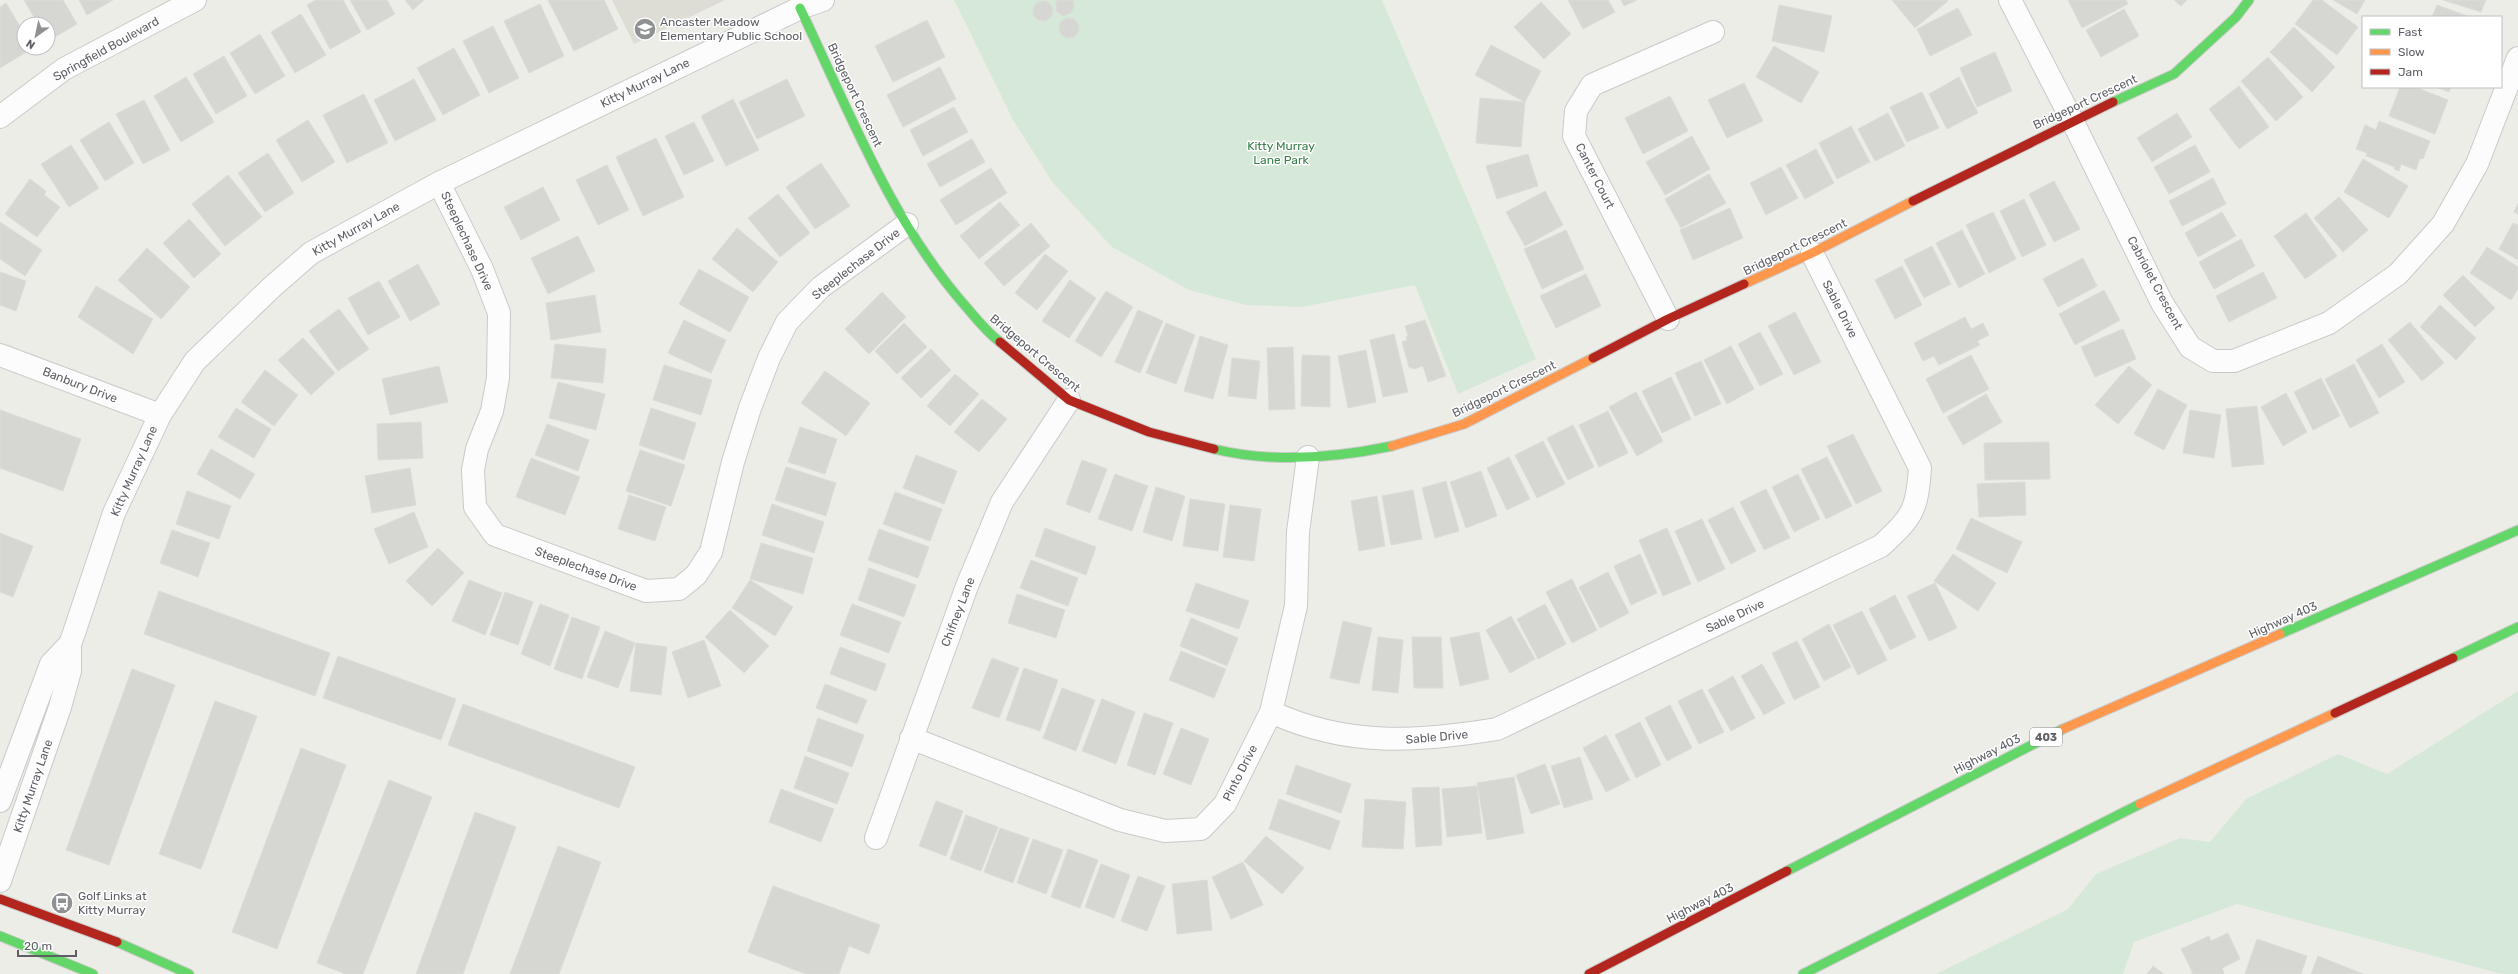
<svg xmlns="http://www.w3.org/2000/svg" width="2518" height="974" font-family="Rubik,sans-serif">
  <style>
    .education { fill: #ddddd6 }
    .green { fill: #d6e9d8 }
    .building { fill: #d6d6d3; stroke: #dcdcd7 }
    .lines { fill: none; stroke-linecap: round; stroke-linejoin: round }
    .street-casing { stroke: #c9cac8; stroke-width: 24 }
    .fast-casing { stroke: #cacac9; stroke-width: 11 }
    .slow-casing { stroke: #cacac9; stroke-width: 11 }
    .jam-casing { stroke: #cacac9; stroke-width: 11 }
    .street { stroke: #fcfcfc; stroke-width: 22 }
    .fast { stroke: #63d668; stroke-width: 9 }
    .slow { stroke: #ff974d; stroke-width: 9 }
    .jam { stroke: #b3261e; stroke-width: 9 }
    .labels { text-anchor: middle; stroke-width: 3; stroke-linejoin: round; paint-order: stroke }
    .shield { fill: #fff; stroke: #8e8f93; stroke-width: 1 }
    .shield-label { font-size: 11px; font-weight: bold; fill: #5d5f65 }
    .poi-label { font-size: 12px; fill: #5d5f65; stroke: #fff; text-anchor: start }
    .street-label { font-size: 12px; fill: #5d5f65; stroke: #fff }
    .park-label { font-size: 12px; fill: #38814a; stroke: #fff }
  </style>
  <rect width="100%" height="100%" fill="#edede8"/>
  <!-- education -->
  <path class="education" d="M612,0H725L634,44Z"/>
  <!-- green -->
  <path class="green" d="M954,0H1382L1536,359L1458,394L1415,285L1302,307L1246,305L1189,290L1112,247L1053,183L1013,120Z
    M2518,691V974H2502L2237,904L2134,942L2123,974H1936L2068,909L2096,874L2180,838L2210,842L2246,799L2338,754L2387,774Z"/>
  <!-- building -->
  <path class="building" d="M24,0H63L77,24L48,41V24H38Z
    M79,0H113L87,15Z
    M316,0H343L361,32L330,49L307,5Z
    M350,0H387L395,14L367,30Z
    M405,0H424L413,10Z
    M548,0H604L618,29L574,51Z
    M1056,0H1073L1074,7L1071,13L1063,16L1056,11Z
    M1568,0H1608L1615,12L1583,29Z
    M1621,0H1637L1624,6Z
    M1892,0H1947L1948,1L1915,28Z
    M2068,0H2126L2128,4L2082,28Z
    M2174,0H2187L2181,6Z
    M2313,0H2322L2358,27L2337,55L2295,24Z
    M2333,0H2365L2357,14Z
    M2443,0H2486L2481,12Z
    M1033 11a10 10 0 1 1 20 0a10 10 0 1 1-20 0Z
    M1541,2L1571,34L1544,59L1514,27Z
    M6,3L24,33V48H33L0,68V7Z
    M540,4L564,56L529,73L504,21Z
    M1779,5L1832,16L1824,52L1772,41Z
    M2437,5L2470,17H2432Z
    M1958,8L1972,35L1930,56L1917,29Z
    M2124,9L2139,36L2101,57L2086,30Z
    M301,14L326,55L295,73L271,32Z
    M1059 28a10 10 0 1 1 20 0a10 10 0 1 1-20 0Z
    M927,20L945,57L893,82L875,46Z
    M493,26L519,78L489,93L463,41Z
    M2294,27L2335,67L2312,92L2270,52Z
    M260,34L285,76L255,94L230,53Z
    M1491,45L1541,71L1525,102L1475,75Z
    M1774,46L1819,72L1801,103L1756,77Z
    M454,48L480,95L443,115L417,68Z
    M1995,52L2012,91L1977,107L1960,68Z
    M224,56L247,96L216,114L193,74Z
    M2268,57L2303,97L2276,121L2241,81Z
    M940,67L956,99L903,127L887,95Z
    M186,77L214,122L181,142L154,96Z
    M1959,77L1978,113L1947,129L1929,94Z
    M414,79L436,120L395,141L374,100Z
    M787,79L805,116L757,139L739,102Z
    M1744,83L1763,121L1727,138L1708,100Z
    M2239,86L2269,127L2239,149L2209,109Z
    M2400,87H2415L2448,100L2435,134L2389,116Z
    M2436,87H2451L2449,92Z
    M1922,92L1939,128L1907,142L1890,107Z
    M364,94L388,143L347,163L323,115Z
    M1670,96L1688,131L1643,154L1625,118Z
    M1480,98L1525,102L1521,147L1476,143Z
    M733,99L759,150L726,166L701,116Z
    M144,100L170,150L143,164L116,114Z
    M954,107L968,132L923,156L910,130Z
    M1888,113L1905,146L1875,161L1858,129Z
    M2177,113L2192,137L2152,162L2137,138Z
    M308,120L335,162L302,182L276,140Z
    M2379,121L2430,141L2423,159L2420,158L2416,170L2401,164L2399,171L2394,169L2395,167L2366,156L2367,153L2356,149L2365,125L2376,130Z
    M109,122L134,163L105,181L80,140Z
    M694,122L714,161L684,175L665,136Z
    M1851,126L1870,162L1837,179L1819,143Z
    M1692,136L1710,169L1665,195L1646,162Z
    M656,138L684,197L643,216L616,157Z
    M972,139L985,162L940,187L927,164Z
    M71,145L99,188L69,207L41,164Z
    M2195,145L2210,172L2169,194L2154,167Z
    M1816,149L1834,183L1805,199L1786,165Z
    M268,153L294,193L265,212L238,173Z
    M1528,154L1538,186L1497,199L1486,166Z
    M2363,159L2408,186L2389,218L2344,192Z
    M821,163L850,206L815,229L786,187Z
    M607,165L629,210L598,225L576,180Z
    M1781,167L1798,198L1766,215L1750,183Z
    M991,168L1007,193L956,225L940,200Z
    M1709,174L1726,203L1681,228L1665,199Z
    M228,175L262,217L225,246L192,204Z
    M2213,178L2226,204L2182,226L2169,201Z
    M30,179L46,191L44,195L60,207L37,237L5,214Z
    M2054,181L2080,229L2054,242L2029,194Z
    M543,187L560,220L521,240L504,207Z
    M1545,191L1563,225L1525,246L1506,212Z
    M778,194L810,233L780,257L748,218Z
    M2339,197L2368,230L2343,252L2314,218Z
    M2024,199L2046,245L2022,257L2000,211Z
    M1000,202L1020,225L979,259L960,236Z
    M2518,203V214L2514,212Z
    M1730,208L1743,238L1693,260L1680,230Z
    M1993,212L2016,259L1989,273L1966,225Z
    M2222,212L2236,236L2198,257L2185,233Z
    M2306,213L2337,256L2305,279L2274,236Z
    M189,219L221,254L194,278L163,243Z
    M0,222L42,250L25,276L0,259Z
    M1031,223L1050,246L1004,286L984,263Z
    M2513,223L2518,225V260L2499,249Z
    M737,228L778,262L753,292L712,259Z
    M1566,230L1584,269L1542,289L1524,249Z
    M1962,230L1985,274L1959,288L1936,243Z
    M578,236L595,271L548,294L531,258Z
    M2241,239L2255,266L2214,289L2199,262Z
    M1932,246L1951,284L1924,298L1904,260Z
    M2487,247L2518,267V289L2511,300L2470,273Z
    M147,248L190,287L161,319L118,280Z
    M1045,254L1068,271L1037,310L1015,293Z
    M2083,258L2097,286L2058,307L2043,279Z
    M418,264L440,304L410,321L388,281Z
    M1902,266L1922,305L1895,319L1875,280Z
    M699,269L749,297L730,332L679,304Z
    M0,272L26,281L16,311L0,305Z
    M2263,272L2277,298L2229,322L2216,296Z
    M1586,274L1601,306L1556,328L1540,296Z
    M2463,275L2495,308L2475,327L2443,295Z
    M1070,280L1096,298L1069,338L1042,321Z
    M379,281L400,317L368,335L348,298Z
    M96,286L153,319L133,354L78,317Z
    M2104,290L2120,320L2075,345L2059,314Z
    M1106,291L1133,307L1101,357L1075,341Z
    M882,292L906,317L869,354L845,329Z
    M595,295L601,332L551,340L546,303Z
    M2440,305L2476,338L2456,360L2420,327Z
    M339,309L369,349L338,371L309,331Z
    M1138,310L1163,321L1140,373L1115,362Z
    M1795,312L1821,362L1794,375L1768,326Z
    M1965,317L1971,329L1983,323L1989,335L1977,341L1980,345L1939,365L1934,356L1923,361L1914,343Z
    M684,320L726,340L711,373L668,353Z
    M1425,320L1446,376L1428,382L1423,366L1414,369L1409,367L1402,342L1407,340L1406,337L1408,336L1405,326Z
    M2410,322L2444,363L2422,381L2388,340Z
    M904,323L927,347L897,374L875,351Z
    M1166,323L1195,335L1176,384L1146,373Z
    M2123,329L2136,359L2095,377L2081,347Z
    M1760,332L1783,374L1760,386L1738,344Z
    M1394,334L1408,392L1383,397L1370,340Z
    M1200,336L1228,345L1213,399L1184,391Z
    M303,338L335,373L311,395L278,360Z
    M555,344L606,349L603,383L551,378Z
    M2382,344L2405,382L2379,398L2356,360Z
    M1731,346L1754,389L1727,404L1704,360Z
    M1293,347L1295,409L1269,410L1267,348Z
    M931,349L951,370L921,398L901,378Z
    M1366,350L1376,402L1348,408L1338,356Z
    M1302,355L1330,356V407L1301,406Z
    M1971,355L1989,389L1943,413L1926,379Z
    M1232,358L1260,361L1256,399L1228,396Z
    M1701,361L1721,404L1695,416L1675,373Z
    M2354,364L2379,413L2350,428L2325,379Z
    M664,365L712,380L701,415L653,400Z
    M439,366L448,402L390,415L382,379Z
    M2129,366L2152,385L2118,424L2095,405Z
    M265,370L298,395L274,426L241,402Z
    M825,371L870,403L846,436L801,403Z
    M955,374L979,394L950,426L927,406Z
    M1671,377L1691,419L1662,433L1642,391Z
    M2321,378L2340,416L2313,430L2294,392Z
    M558,382L605,394L596,430L549,418Z
    M2158,389L2187,405L2164,450L2134,434Z
    M1636,392L1663,441L1637,456L1609,407Z
    M2286,393L2307,432L2283,446L2261,407Z
    M1986,394L2002,422L1963,445L1947,417Z
    M982,399L1007,419L979,452L954,432Z
    M2257,406L2264,464L2232,467L2226,409Z
    M236,408L271,429L254,458L218,437Z
    M651,408L696,423L684,460L639,445Z
    M0,410L81,439L63,491L0,468Z
    M2190,410L2221,415L2214,458L2183,453Z
    M1608,411L1628,453L1599,467L1579,425Z
    M421,422L423,458L378,460L377,424Z
    M547,424L589,440L578,471L535,455Z
    M1573,425L1594,467L1568,480L1547,438Z
    M800,427L837,439L825,474L788,462Z
    M1853,434L1882,491L1856,504L1827,446Z
    M1543,441L1565,484L1537,498L1515,455Z
    M2049,442L2050,479L1985,480L1984,443Z
    M211,449L255,474L240,499L197,474Z
    M640,450L685,465L671,506L626,491Z
    M916,455L957,471L944,504L903,488Z
    M1509,457L1530,499L1507,510L1487,468Z
    M1827,457L1852,506L1826,519L1801,469Z
    M531,458L580,477L565,515L516,497Z
    M1082,460L1107,469L1090,513L1066,504Z
    M786,467L836,483L826,516L775,500Z
    M410,468L416,505L372,513L365,476Z
    M1481,471L1497,516L1466,528L1450,482Z
    M1115,474L1148,486L1132,531L1098,519Z
    M1798,474L1820,519L1794,532L1772,487Z
    M1446,481L1459,531L1435,538L1422,488Z
    M2025,482L2026,515L1979,517L1977,484Z
    M1156,487L1185,496L1172,541L1143,532Z
    M1766,489L1790,538L1764,550L1740,502Z
    M1413,490L1422,539L1391,545L1382,496Z
    M187,491L231,506L219,539L176,524Z
    M895,492L942,509L930,541L883,524Z
    M629,495L666,507L655,541L618,529Z
    M1377,496L1385,546L1359,551L1351,501Z
    M1190,499L1225,504L1218,551L1183,546Z
    M772,504L824,522L814,553L762,535Z
    M1230,505L1261,509L1254,561L1223,557Z
    M1733,507L1756,551L1731,564L1708,520Z
    M414,512L428,547L389,564L374,529Z
    M1971,518L2022,542L2007,573L1956,549Z
    M1702,519L1725,569L1698,582L1675,531Z
    M1045,528L1096,547L1086,575L1035,556Z
    M1667,528L1691,584L1663,596L1639,540Z
    M879,529L929,547L918,578L868,560Z
    M172,530L210,543L198,577L160,563Z
    M0,533L33,546L13,597L0,592Z
    M761,543L813,558L803,594L750,579Z
    M438,548L464,573L432,606L406,581Z
    M1640,554L1657,593L1631,605L1614,566Z
    M1953,554L1996,583L1978,611L1934,581Z
    M1031,560L1078,578L1068,606L1020,588Z
    M869,568L916,585L904,617L858,600Z
    M1608,572L1629,613L1600,628L1579,587Z
    M1572,579L1597,630L1572,643L1546,592Z
    M469,580L502,593L485,635L452,621Z
    M750,580L793,607L775,636L732,608Z
    M1196,583L1249,601L1239,629L1186,611Z
    M1935,583L1957,628L1929,641L1907,596Z
    M159,591L330,653L315,696L144,634Z
    M505,592L533,602L518,645L490,635Z
    M1017,594L1065,610L1056,638L1008,623Z
    M1895,595L1916,637L1890,650L1869,609Z
    M540,604L569,615L550,666L521,654Z
    M852,604L901,622L889,653L840,635Z
    M1545,604L1566,644L1538,659L1517,619Z
    M730,610L769,646L744,673L705,637Z
    M1862,611L1887,660L1858,675L1833,625Z
    M1511,616L1535,659L1510,673L1486,630Z
    M572,617L600,627L582,679L554,669Z
    M1191,618L1238,638L1227,666L1180,646Z
    M1343,621L1372,628L1359,684L1330,678Z
    M1829,624L1851,667L1824,681L1802,639Z
    M605,631L635,643L618,688L587,677Z
    M1479,632L1489,679L1460,686L1450,638Z
    M1378,637L1403,640L1398,693L1372,690Z
    M1412,637H1441L1443,688H1414Z
    M704,640L721,686L688,698L672,652Z
    M1797,641L1820,687L1794,700L1772,653Z
    M636,643L667,647L661,695L630,691Z
    M840,647L886,664L876,691L830,674Z
    M1181,651L1226,669L1214,698L1169,680Z
    M338,656L456,699L441,740L323,698Z
    M992,658L1019,668L999,718L972,708Z
    M1762,664L1785,703L1764,715L1741,676Z
    M1024,668L1058,680L1040,731L1006,720Z
    M132,669L175,685L109,865L66,850Z
    M1733,676L1755,718L1731,731L1708,690Z
    M825,684L867,700L857,724L816,708Z
    M1062,688L1095,700L1076,751L1043,738Z
    M1702,689L1724,732L1699,744L1678,701Z
    M1102,699L1135,712L1116,764L1082,751Z
    M215,701L257,716L201,869L159,854Z
    M463,704L635,767L619,808L448,745Z
    M1670,705L1692,748L1667,761L1645,718Z
    M1144,713L1173,723L1155,775L1127,765Z
    M818,718L864,735L852,767L807,751Z
    M1640,722L1661,765L1636,778L1615,735Z
    M1181,728L1209,739L1191,785L1163,774Z
    M1606,735L1630,780L1606,792L1583,748Z
    M301,748L346,765L277,949L232,932Z
    M805,756L849,773L837,804L794,788Z
    M1580,757L1593,799L1564,808L1551,766Z
    M1545,764L1560,804L1531,814L1516,775Z
    M1296,765L1351,784L1341,813L1286,794Z
    M1514,777L1524,833L1487,840L1477,783Z
    M389,780L432,797L363,974H346L317,963Z
    M1477,786L1482,833L1447,837L1442,789Z
    M1439,787L1442,845L1416,847L1412,788Z
    M781,789L834,809L821,842L769,822Z
    M1279,799L1340,821L1330,850L1269,829Z
    M1365,799L1406,802L1403,849L1362,847Z
    M936,801L963,811L946,856L919,846Z
    M475,812L516,827L463,974H416Z
    M966,815L998,827L981,871L950,859Z
    M1000,828L1029,838L1013,883L984,872Z
    M1266,836L1304,868L1282,894L1244,861Z
    M1033,839L1063,850L1046,894L1017,883Z
    M558,846L601,862L559,974H510Z
    M1068,849L1098,860L1080,908L1051,897Z
    M1243,862L1263,905L1231,919L1212,877Z
    M1101,864L1130,875L1114,918L1085,907Z
    M1138,876L1165,886L1147,931L1121,921Z
    M1207,880L1212,930L1177,934L1172,884Z
    M773,886L880,925L869,954L849,946L839,974H806L748,952Z
    M2228,933L2240,959L2222,968L2224,973L2223,974H2190L2193,973L2181,949L2209,936L2211,941Z
    M2257,939L2307,956L2301,974H2245Z
    M2318,956L2363,974H2311Z
    M2153,966L2164,974H2147Z"/>
  <g class="lines">
    <!-- street casing -->
    <g class="street-casing">
      <path id="street" d="M2010,0L2072,120L2162,303L2190,347L2213,361H2234L2329,323L2398,274L2443,224L2477,164L2518,58
        M0,117L64,69L195,0
        M439,183L482,269L499,313L498,378L492,411L477,449L473,470L475,507L495,535L646,591L679,589L696,575L711,552L733,462L750,408L769,358L787,322L821,287L907,224
        M1668,319L1574,136L1576,111L1592,85L1713,32
        M0,355L160,415
        M1271,712C1347,747 1417,742 1497,729L1881,546C1912,517 1917,512 1920,468L1812,253
        M911,738L1120,820L1165,831L1201,829L1225,804L1271,712L1296,606L1298,532L1308,457
        M0,801L51,664L70,644L74,633L114,513L160,415L195,361L272,287L311,253L439,183L800,8L823,0
        M876,838L967,586L1002,502L1069,400
        M0,881L60,707L70,671V644"/>
    </g>
    <!-- fast casing -->
    <g class="fast-casing">
      <path id="fast" d="M800,8C849,111 892,224 968,309C978,321 988,333 1000,342
        M2113,102L2174,74L2236,17L2249,0
        M1214,449C1271,463 1335,458 1392,446
        M2280,634L2518,530
        M2453,658L2518,627
        M1787,871L2063,729
        M0,936L93,974
        M117,942L189,974
        M1803,974L2140,804"/>
    </g>
    <!-- slow casing -->
    <g class="slow-casing">
      <path id="slow" d="M1744,284L1812,253L1913,201
        M1392,446L1464,424L1593,358
        M2063,729L2280,634
        M2140,804L2335,713"/>
    </g>
    <!-- jam casing -->
    <g class="jam-casing">
      <path id="jam" d="M1913,201L2113,102
        M1000,342L1069,400L1149,432L1214,449
        M1593,358L1668,319L1744,284
        M2335,713L2453,658
        M0,899L117,942
        M1589,974L1787,871"/>
    </g>
    <!-- street -->
    <use href="#street" class="street"/>
    <!-- fast -->
    <use href="#fast" class="fast"/>
    <!-- slow -->
    <use href="#slow" class="slow"/>
    <!-- jam -->
    <use href="#jam" class="jam"/>
  </g>
  <!-- icons -->
  <defs>
    <g id="school-disc" transform="scale(1.15)"><circle r="9.5" fill="#8f9193" stroke="#fff"/><path d="M0-5L7-2L0 1L-7-2ZM-4 1L0 2.5L4 1V4Q0 6-4 4Z" fill="#fff"/></g>
    <g id="bus-disc" transform="scale(1.15)"><circle r="9.5" fill="#8f9193" stroke="#fff"/><path d="M-5-6H5V4H4V6H2V4H-2V6H-4V4H-5ZM-3.5-4V0h7V-4ZM-3.5 1.2v1.5H-2V1.2ZM2 1.2v1.5H3.5V1.2Z" fill="#fff"/></g>
  </defs>
  <g fill-rule="evenodd">
    <use href="#school-disc" x="645" y="29"/>
    <use href="#bus-disc" x="62" y="903"/>
  </g>
  <g class="labels">
    <!-- shield labels -->
    <rect class="shield" x="2030" y="728" width="32" height="18" rx="3"/>
    <g class="shield-label">
      <text x="2046" y="741">403</text>
    </g>
    <!-- poi labels -->
    <g class="poi-label">
      <text x="660" y="26">Ancaster Meadow<tspan x="660" dy="14">Elementary Public School</tspan></text>
      <text x="78" y="900">Golf Links at<tspan x="78" dy="14">Kitty Murray</tspan></text>
    </g>
    <!-- street labels -->
    <g class="street-label">
      <text transform="translate(106 49) rotate(-29)" y="4">Springfield Boulevard</text>
      <text transform="translate(645 83) rotate(-26)" y="4">Kitty Murray Lane</text>
      <text transform="translate(855 95) rotate(65)" y="4">Bridgeport Crescent</text>
      <text transform="translate(2085 102) rotate(-25)" y="4">Bridgeport Crescent</text>
      <text transform="translate(1595 176) rotate(63)" y="4">Canter Court</text>
      <text transform="translate(356 229) rotate(-29)" y="4">Kitty Murray Lane</text>
      <text transform="translate(467 241) rotate(65)" y="4">Steeplechase Drive</text>
      <text transform="translate(1795 247) rotate(-26)" y="4">Bridgeport Crescent</text>
      <text transform="translate(856 264) rotate(-38)" y="4">Steeplechase Drive</text>
      <text transform="translate(2155 283) rotate(62)" y="4">Cabriolet Crescent</text>
      <text transform="translate(1840 309) rotate(63)" y="4">Sable Drive</text>
      <text transform="translate(1035 353) rotate(40)" y="4">Bridgeport Crescent</text>
      <text transform="translate(80 385) rotate(21)" y="4">Banbury Drive</text>
      <text transform="translate(1504 389) rotate(-26)" y="4">Bridgeport Crescent</text>
      <text transform="translate(134 471) rotate(-66)" y="4">Kitty Murray Lane</text>
      <text transform="translate(586 569) rotate(20)" y="4">Steeplechase Drive</text>
      <text transform="translate(958 612) rotate(-69)" y="4">Chifney Lane</text>
      <text transform="translate(1735 616) rotate(-25)" y="4">Sable Drive</text>
      <text transform="translate(2283 620) rotate(-24)" y="4">Highway 403</text>
      <text transform="translate(1437 737) rotate(-5)" y="4">Sable Drive</text>
      <text transform="translate(1987 754) rotate(-27)" y="4">Highway 403</text>
      <text transform="translate(1240 773) rotate(-63)" y="4">Pinto Drive</text>
      <text transform="translate(33 786) rotate(-71)" y="4">Kitty Murray Lane</text>
      <text transform="translate(1700 903) rotate(-27)" y="4">Highway 403</text>
    </g>
    <!-- park labels -->
    <g class="park-label">
      <text x="1281" y="150">Kitty Murray<tspan x="1281" dy="14">Lane Park</tspan></text>
    </g>
  </g>
  <!-- legend -->
  <rect x="2362" y="16" width="140" height="72" fill="#ffffff" stroke="#bebfc1"/>
  <rect x="2370" y="29" width="20" height="6" fill="#63d668" stroke="#bebfc1"/>
  <text x="2398" y="36" font-size="12" fill="#5d5f65">Fast</text>
  <rect x="2370" y="49" width="20" height="6" fill="#ff974d" stroke="#bebfc1"/>
  <text x="2398" y="56" font-size="12" fill="#5d5f65">Slow</text>
  <rect x="2370" y="69" width="20" height="6" fill="#b3261e" stroke="#bebfc1"/>
  <text x="2398" y="76" font-size="12" fill="#5d5f65">Jam</text>
  <!-- north arrow -->
  <g transform="translate(36 36) rotate(213)"><circle r="19" fill="#ffffff" stroke="#bebfc1"/>
  <path d="M0-3L7 15L0 10L-7 15Z" fill="#8f9193"/>
  <text y="-6" font-size="11" font-weight="bold" text-anchor="middle" fill="#5d5f65">N</text>
  </g>
  <!-- scale -->
  <path d="M18 950v6h58v-6" fill="none" stroke="#5d5f65" stroke-width="2"/>
  <text x="24" y="950" font-size="12" fill="#5d5f65" stroke="#ffffff" stroke-width="3" paint-order="stroke">20 m</text>
</svg>
